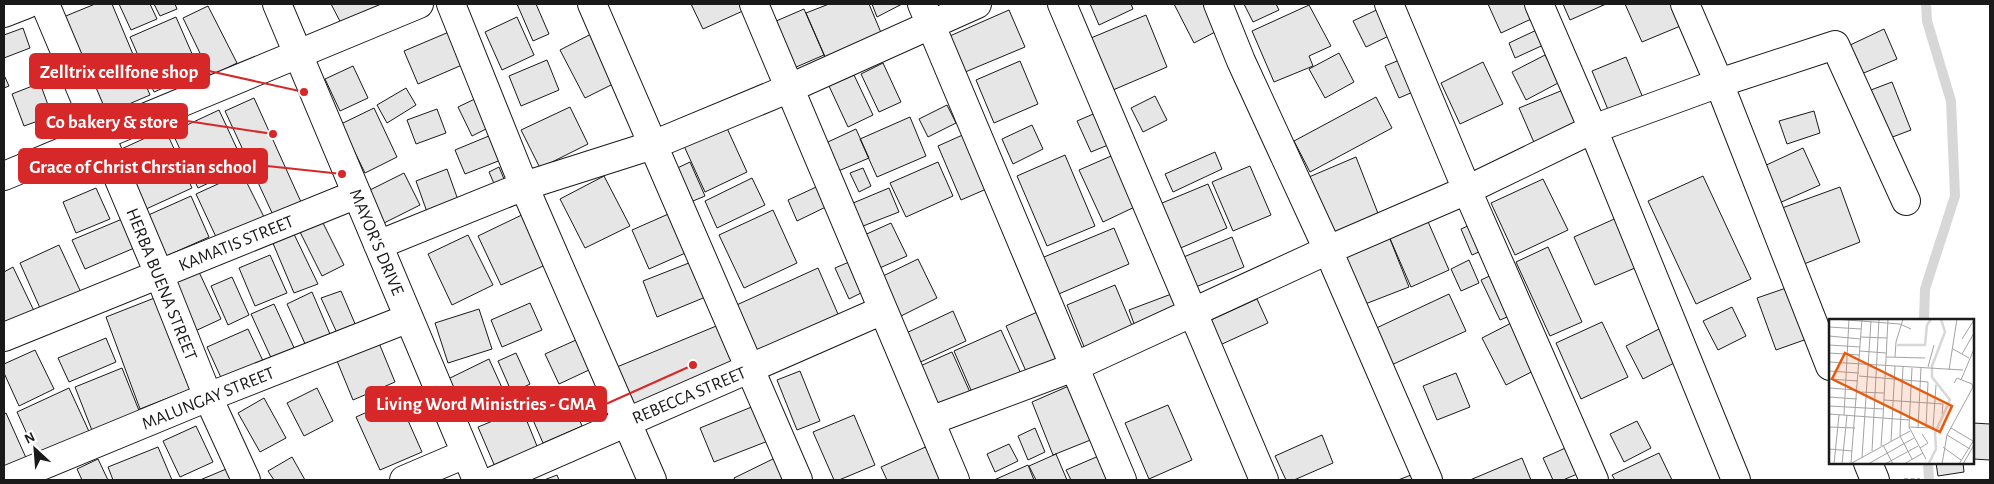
<svg xmlns="http://www.w3.org/2000/svg" width="1994" height="484" font-family="'Alegreya Sans',sans-serif">
  <style>
    .lines { fill: none; stroke-linecap: round; stroke-linejoin: round }
    .stream { stroke: #d7d7d7; stroke-width: 10 }
    .building { fill: #e6e6e6; stroke: #1a1a1a }
    .minor-casing { stroke: #1a1a1a; stroke-width: 30 }
    .path { stroke: #5f5f5f; stroke-width: 3; stroke-dasharray: 4 2.5; stroke-linecap: butt }
    .minor { stroke: #fff; stroke-width: 28 }
    .labels { text-anchor: middle; stroke-width: 4; stroke-linejoin: round; paint-order: stroke }
    .street-label { font-size: 18px; fill: #1a1a1a; stroke: #fff }
    .inset-river { fill: none; stroke: #d7d7d7; stroke-width: 2.5 }
    .inset-road { fill: none; stroke: #a3a3a3; stroke-width: 1 }
    .view { fill: #e8590c; fill-opacity: 0.15; stroke: #e8590c; stroke-width: 2.5 }
    .inset-edge { fill: none; stroke: #1a1a1a; stroke-width: 2.5 }
    .leader { fill: none; stroke: #d62828; stroke-width: 2 }
    .callout-dot { fill: #d62828; stroke: #fff; stroke-width: 2 }
    .callout { fill: #d62828; stroke: #d62828; stroke-width: 2 }
    .callout-label { font-size: 19px; text-anchor: middle; font-weight: bold; fill: #fff }
  </style>
  <rect width="100%" height="100%" fill="#fff"/>
  <g class="lines">
    <!-- stream -->
    <path class="stream" d="M1924,320L1925,289L1955,196L1951,101L1927,21L1926,4
      M1928,463L1929,480"/>
  </g>
  <!-- building -->
  <path class="building" d="M95,4H112L150,95L101,116L61,18Z
    M119,4H150L157,19L131,30Z
    M154,4H175L177,9L160,16Z
    M331,4H392L344,29Z
    M517,4H536L549,34L533,41Z
    M691,4H742L745,10L703,29Z
    M829,4H869L882,35L826,59L806,13Z
    M872,4H902L877,17Z
    M1090,4H1131L1133,9L1099,25Z
    M1174,4H1206L1219,30L1194,43Z
    M1244,4H1276L1279,10L1253,22Z
    M1488,4H1537L1542,14L1501,33Z
    M1563,4H1606L1570,20Z
    M1625,4H1683L1690,22L1642,42Z
    M1309,5L1331,46L1309,56L1313,66L1274,82L1252,31Z
    M208,6L237,63L211,76L183,18Z
    M1385,6L1397,32L1366,47L1353,21Z
    M804,9L824,55L787,71L767,25Z
    M1009,10L1025,47L958,75L943,39Z
    M1146,15L1167,67L1113,90L1091,38Z
    M176,17L200,72L154,92L130,37Z
    M517,17L534,55L502,70L485,32Z
    M1543,27L1550,42L1515,58L1509,43Z
    M23,28L30,48L4,58V35Z
    M456,29L469,62L418,84L404,51Z
    M1884,29L1897,59L1859,75L1846,47Z
    M597,31L621,80L585,98L560,50Z
    M1339,53L1354,82L1325,98L1309,69Z
    M1545,55L1560,82L1526,100L1512,72Z
    M1409,56L1422,88L1399,98L1385,66Z
    M1626,57L1643,98L1609,112L1592,71Z
    M547,60L559,90L521,106L509,76Z
    M1020,61L1038,104L994,123L976,80Z
    M1483,62L1503,104L1460,124L1441,83Z
    M883,63L901,102L879,112L861,74Z
    M353,66L368,98L340,111L325,79Z
    M4,75L9,86L4,88Z
    M854,75L873,115L848,127L829,86Z
    M1892,82L1911,130L1882,141L1863,93Z
    M40,83L52,116L24,126L12,94Z
    M406,88L416,105L387,123L377,105Z
    M1568,88L1584,127L1536,147L1519,108Z
    M1155,96L1167,120L1143,132L1131,108Z
    M479,97L492,126L472,136L458,107Z
    M1376,97L1392,128L1310,172L1294,141Z
    M254,98L301,202L273,215L225,111Z
    M947,105L956,123L928,137L919,119Z
    M570,107L588,144L540,168L521,130Z
    M374,108L397,157L365,173L341,124Z
    M437,109L446,133L416,144L407,120Z
    M219,110L245,166L198,188L172,132Z
    M1814,111L1820,133L1787,144L1779,121Z
    M1098,112L1113,143L1091,152L1077,121Z
    M910,117L926,156L877,177L860,139Z
    M1032,125L1043,149L1013,164L1002,139Z
    M726,126L747,172L705,192L684,146Z
    M165,129L192,188L144,210L117,151Z
    M856,129L869,158L829,175L817,147Z
    M496,133L506,158L465,174L455,150Z
    M967,133L991,187L961,200L938,146Z
    M1803,148L1820,185L1777,204L1760,168Z
    M1215,152L1222,169L1173,192L1165,174Z
    M1118,153L1141,204L1103,222L1079,170Z
    M1065,155L1095,226L1047,246L1017,176Z
    M1356,157L1379,216L1333,235L1309,177Z
    M690,162L705,196L681,206L667,173Z
    M938,162L953,196L906,217L890,183Z
    M1250,166L1271,215L1233,231L1212,182Z
    M499,167L509,191L499,195L489,172Z
    M863,168L871,186L859,192L850,173Z
    M447,169L458,200L427,212L416,181Z
    M242,173L264,217L217,239L196,194Z
    M404,173L420,205L384,223L368,191Z
    M604,176L630,226L585,248L560,199Z
    M1703,176L1751,279L1696,304L1648,201Z
    M752,178L765,205L717,228L705,201Z
    M1543,179L1568,230L1515,255L1491,203Z
    M825,183L834,203L797,221L788,200Z
    M1208,184L1227,228L1169,253L1150,208Z
    M1840,187L1860,242L1804,264L1782,208Z
    M96,188L110,219L76,233L63,202Z
    M889,188L899,212L858,228L846,206Z
    M191,196L209,237L162,258L144,217Z
    M773,210L797,263L744,288L719,235Z
    M528,212L552,262L501,285L478,236Z
    M673,212L690,251L649,269L632,230Z
    M1621,216L1642,265L1595,285L1574,237Z
    M127,217L139,246L85,269L72,240Z
    M1426,217L1449,270L1411,287L1388,234Z
    M322,221L344,265L322,276L300,232Z
    M1479,221L1490,247L1472,255L1461,229Z
    M891,223L907,256L875,270L860,237Z
    M1114,228L1129,264L1047,299L1032,262Z
    M293,232L318,284L294,293L272,241Z
    M1388,234L1409,287L1360,306L1340,254Z
    M468,235L493,285L452,305L428,254Z
    M1232,237L1244,267L1186,291L1174,261Z
    M59,245L84,299L44,317L20,263Z
    M1548,247L1582,322L1550,336L1516,262Z
    M270,255L287,293L255,306L239,268Z
    M918,259L937,298L901,316L881,277Z
    M1469,260L1479,283L1461,291L1451,269Z
    M694,261L708,296L657,317L643,281Z
    M849,262L863,292L849,299L835,268Z
    M13,267L35,313L4,328V272Z
    M818,268L841,321L753,360L730,308Z
    M1500,271L1519,312L1500,320L1481,280Z
    M199,272L221,319L193,332L171,284Z
    M232,277L249,315L228,325L211,286Z
    M1115,285L1133,328L1085,349L1067,305Z
    M1789,287L1807,339L1776,350L1757,298Z
    M1182,290L1190,311L1137,332L1129,310Z
    M341,291L356,326L337,333L321,298Z
    M312,292L330,334L306,346L287,304Z
    M1449,294L1466,331L1387,367L1370,331Z
    M157,297L191,389L140,409L106,317Z
    M1257,299L1268,323L1220,345L1209,321Z
    M530,303L542,330L502,347L491,320Z
    M274,304L296,352L273,362L251,314Z
    M1732,307L1746,336L1718,350L1703,321Z
    M479,309L492,349L448,363L435,323Z
    M1044,309L1067,361L1029,378L1006,326Z
    M953,311L966,341L914,365L900,336Z
    M1519,319L1543,366L1506,385L1482,338Z
    M726,322L744,366L632,415L612,369Z
    M1602,322L1628,377L1581,399L1556,343Z
    M248,329L264,363L223,382L207,347Z
    M1659,329L1676,362L1643,379L1626,346Z
    M1001,330L1022,376L974,397L954,351Z
    M106,338L116,362L69,382L58,358Z
    M576,340L589,370L559,384L545,354Z
    M379,343L395,382L353,400L337,361Z
    M35,350L54,389L19,406L4,373V364Z
    M952,352L973,399L932,417L911,370Z
    M516,353L530,384L512,393L498,361Z
    M489,359L508,401L467,420L448,379Z
    M122,368L140,413L93,433L75,387Z
    M800,371L820,421L797,430L777,380Z
    M1456,373L1470,407L1437,420L1423,386Z
    M1071,385L1093,439L1053,455L1032,402Z
    M69,388L92,438L40,463L17,412Z
    M317,388L333,421L304,436L287,403Z
    M567,389L582,426L543,443L527,406Z
    M264,398L286,438L260,452L238,413Z
    M398,398L422,452L380,470L356,417Z
    M1168,405L1192,460L1149,479L1125,423Z
    M754,406L768,441L714,462L700,428Z
    M522,409L539,451L496,469L478,427Z
    M6,413L27,460L4,471V414Z
    M854,415L875,465L839,480H834L813,432Z
    M1637,421L1651,448L1624,462L1610,434Z
    M1973,423L1990,424V460L1973,459Z
    M196,426L213,462L180,477L163,441Z
    M1035,428L1045,452L1028,460L1018,436Z
    M1322,435L1333,463L1294,480H1286L1275,456Z
    M1009,444L1018,461L995,472L987,454Z
    M930,445L945,480H887L881,467Z
    M1570,446L1582,472L1563,480H1553L1543,458Z
    M158,447L172,480H113L108,467Z
    M1659,453L1672,480H1615L1612,475Z
    M1056,454L1067,480H1036L1029,466Z
    M1101,455L1112,480H1071L1066,470Z
    M292,457L305,480H274L268,471Z
    M777,457L788,480H735L734,478Z
    M1522,458L1531,480H1470Z
    M98,459L108,480H82L77,469Z
    M1936,463H1963L1964,472L1938,476Z
    M1028,465L1034,480H994Z
    M231,467L237,480H200Z
    M557,475L559,480H544Z
    M1411,475L1413,480H1398Z"/>
  <g class="lines">
    <!-- minor casing -->
    <g class="minor-casing">
      <path id="minor" d="M45,4L159,274L208,397L246,480
        M277,4L477,480
        M451,4L524,186L652,480
        M592,4L798,480
        M754,4L955,480
        M922,4L1122,480
        M1062,4L1264,480
        M1218,4L1241,61L1328,250L1428,480
        M1389,4L1467,190L1594,480
        M1539,4L1593,129L1736,480
        M1685,4L1719,83L1830,366
        M4,13L27,4
        M4,176L419,4
        M378,245L524,186L653,145L790,88L977,4
        M4,337L357,194
        M930,421L1074,367L1328,250L1467,190L1593,129L1719,83L1835,45L1906,201
        M1868,463L1875,480
        M7,480L208,397L409,318
        M404,480L465,454
        M495,480L883,310"/>
    </g>
    <!-- path -->
    <path class="path" d="M1904,480H1920"/>
    <!-- minor -->
    <use href="#minor" class="minor"/>
  </g>
  <g class="labels">
    <!-- street labels -->
    <g class="street-label">
      <text transform="translate(377 242) rotate(67)" y="6">MAYOR'S DRIVE</text>
      <text transform="translate(236 243) rotate(-22)" y="6">KAMATIS STREET</text>
      <text transform="translate(162 284) rotate(68)" y="6">HERBA BUENA STREET</text>
      <text transform="translate(689 395) rotate(-23)" y="6">REBECCA STREET</text>
      <text transform="translate(208 398) rotate(-22)" y="6">MALUNGAY STREET</text>
    </g>
  </g>
  <!-- overview -->
  <g transform="translate(1829 319)">
    <rect width="145" height="145" fill="#fff"/>
    <path class="inset-river" d="M68,26H96L98,6L102,0M100,144L107,130L106,114L121,81L103,58V47L116,13L112,0"/>
    <path class="inset-road" d="M5,0L71,5L82,10M59,0L54,99L80,101M0,8L32,10M0,17L32,20M32,18L58,19M133,20L145,1M0,26L31,28M124,30L140,39M31,32L57,34M0,34L31,36M133,35L145,14M57,38L96,39M66,38L67,23L74,0M0,43L134,51M74,47L71,117L83,140M99,48L105,26M83,49L80,108L97,140M120,51L128,0M0,52L30,54M30,57L99,63L97,109M0,60L29,62M132,61L145,30M0,69L28,71M29,73L55,74M0,78L28,80M55,81L114,85L113,95M0,87L54,90M0,95L54,99L52,127M15,96L20,0M0,108L26,109M80,108L104,109L107,66M89,109L92,49M122,109L144,122M118,116L141,130M62,122L66,47M54,126L64,145M114,128L132,141M91,129L99,124L93,115M0,130L23,132M43,132L50,0M33,139L42,2M22,144L33,0M23,144L81,112M5,145L10,96M13,145L18,96M39,145L85,119M56,145L89,127M75,145L94,134M113,145L118,116L144,68L143,65L128,59L125,64M130,145L145,121M134,145L145,126"/>
    <path class="view" d="M16,34L123,87L111,113L3,60Z"/>
    <rect width="145" height="145" class="inset-edge"/>
  </g>
  <!-- callouts -->
  <path class="leader" d="M304 92L209 71M273 134L187 121M342 174L267 166M693 365L606 404"/>
  <g class="callout-dot">
    <circle cx="304" cy="92" r="5"/>
    <circle cx="273" cy="134" r="5"/>
    <circle cx="342" cy="174" r="5"/>
    <circle cx="693" cy="365" r="5"/>
  </g>
  <g class="callout">
    <rect x="30" y="54" width="179" height="34" rx="5"/>
    <rect x="36" y="104" width="151" height="34" rx="5"/>
    <rect x="19" y="149" width="248" height="34" rx="5"/>
    <rect x="366" y="387" width="240" height="34" rx="5"/>
  </g>
  <g class="callout-label">
    <text x="119" y="78">Zelltrix cellfone shop</text>
    <text x="112" y="128">Co bakery &amp; store</text>
    <text x="143" y="173">Grace of Christ Chrstian school</text>
    <text x="486" y="410">Living Word Ministries - GMA</text>
  </g>
  <!-- border -->
  <rect width="1994" height="484" fill="none" stroke="#1a1a1a" stroke-width="10"/>
  <!-- north arrow -->
  <g transform="translate(35 449) rotate(334)" stroke="#ffffff" stroke-width="4" paint-order="stroke">
  <path d="M0-4L9 19L0 12L-9 19Z" fill="#1a1a1a"/>
  <text y="-8" font-size="14" font-weight="bold" text-anchor="middle" fill="#1a1a1a">N</text>
  </g>
</svg>
